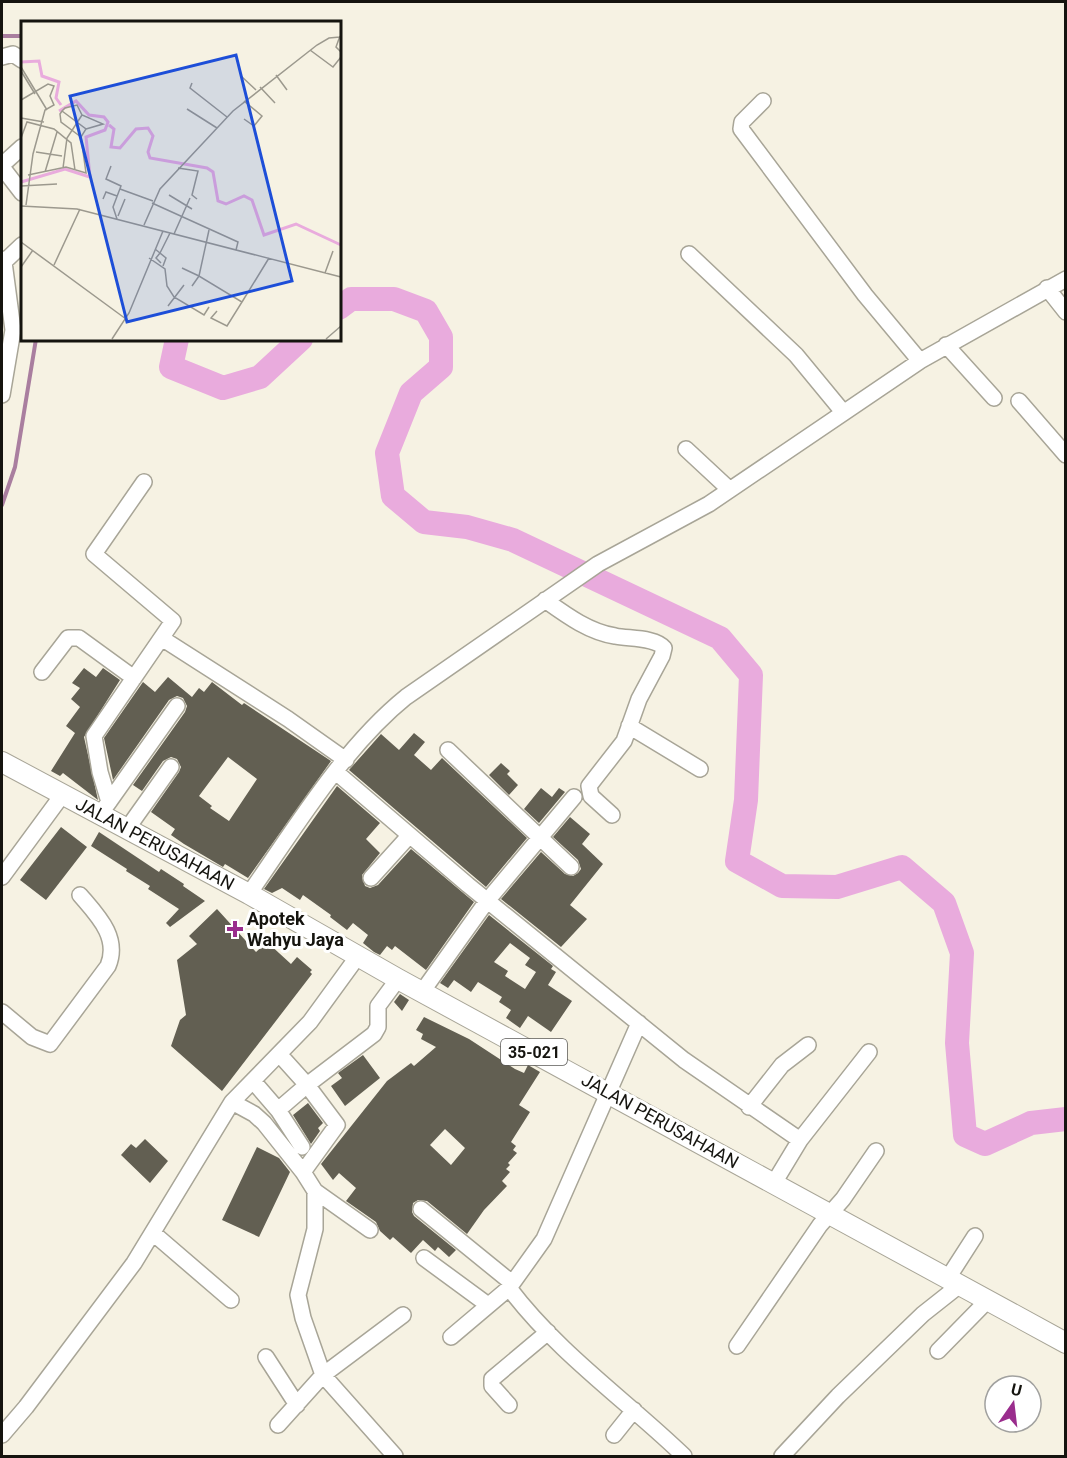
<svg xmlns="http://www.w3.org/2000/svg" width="1067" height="1458" font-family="Roboto,sans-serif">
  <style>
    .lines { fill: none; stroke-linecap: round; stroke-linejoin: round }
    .stream { stroke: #a97e9f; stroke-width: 4 }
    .river { stroke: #e9abdd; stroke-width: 24 }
    .building { fill: #625f52; fill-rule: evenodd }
    .minor-casing { stroke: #a8a597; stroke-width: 18 }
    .major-casing { stroke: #a8a597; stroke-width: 22 }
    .minor { stroke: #fff; stroke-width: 15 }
    .major { stroke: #fff; stroke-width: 20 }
    .poi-dot { fill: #9a2d8d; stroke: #fff; stroke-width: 2 }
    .labels { text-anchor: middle; stroke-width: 6; stroke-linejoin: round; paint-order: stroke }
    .shield { fill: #fff; stroke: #5b5a57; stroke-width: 1.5 }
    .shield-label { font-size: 16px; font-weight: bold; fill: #15140f }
    .street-label { font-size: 18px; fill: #15140f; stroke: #fff }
    .poi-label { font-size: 18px; font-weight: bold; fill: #15140f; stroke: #fff; text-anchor: start }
    .inset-river { fill: none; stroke: #e9abdd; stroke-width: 3 }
    .inset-road { fill: none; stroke: #9c998e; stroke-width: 1.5 }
    .view { fill: #1d4ed8; fill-opacity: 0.15; stroke: #1d4ed8; stroke-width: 3 }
    .inset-edge { fill: none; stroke: #15140f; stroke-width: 3 }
  </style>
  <rect width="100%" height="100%" fill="#f6f2e3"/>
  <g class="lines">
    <!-- stream -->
    <path class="stream" d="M2,36H22
      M2,505L15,467L36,339"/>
    <!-- river -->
    <path class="river" d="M339,308L351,299H394L426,311L441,337V367L411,393L387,453L393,496L424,522L467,527L513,540L720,638L751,675L746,800L737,861L782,886L837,887L902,867L944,903L962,953L957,1043L965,1135L985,1144L1031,1123L1066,1119
      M177,339L171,367L223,388L260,377L301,339"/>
  </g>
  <!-- building -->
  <path class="building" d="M84,668L96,677L103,668L120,680L84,737L98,800L63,773L60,776L51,771L75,733L66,726L80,707L71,699L80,688L72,683Z
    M168,677L192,697L199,688L204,692L212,682L242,705L244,703L331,761L248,878L225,864L223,867L184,844L171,835L175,829L151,812L179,772L181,767L177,759L171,757L163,761L142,791L133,785L185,712L187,706L183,698L177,696L169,700L113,780L104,738L143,682L155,692ZM228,757L257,779L229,821L210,808L212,806L199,796Z
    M414,733L425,742L414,755L431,770L442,758L527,838L486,887L349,770L381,734L399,750Z
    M501,763L510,771L507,774L518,785L509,795L489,775Z
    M337,786L380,823L366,839L380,853L362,875L365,886L370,888L378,885L411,849L474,902L426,970L395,946L392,950L387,946L380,955L374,952L363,943L368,935L353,923L347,930L330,917L331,915L303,895L300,900L282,888L272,893L264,889Z
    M541,788L552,797L559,788L565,792L539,823L524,809Z
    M570,817L590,834L582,844L603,864L570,905L587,919L561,947L501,899L541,852L565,874L573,876L578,873L581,869L578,860L553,837Z
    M61,827L87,847L46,900L20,880Z
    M99,832L159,872L161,869L184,884L183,886L205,901L170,927L166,923L179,909L148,889L150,886L126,871L127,869L91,846Z
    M217,909L256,952L267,942L291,964L297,957L312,970L310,972L312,974L222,1091L171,1046L180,1020L186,1015L177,960L197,944L189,936Z
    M489,915L553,966L551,969L556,972L548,985L572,1001L551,1032L528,1016L520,1028L506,1018L511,1010L499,1002L502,997L478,982L471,992L454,980L448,988L440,983ZM510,943L530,958L525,965L536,972L525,989L505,976L508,971L494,962Z
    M400,994L409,1000L402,1011L394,1002Z
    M424,1017L469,1039L515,1069L524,1073L528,1065L540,1072L519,1105L530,1112L511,1142L516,1146L513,1150L517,1153L508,1163L510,1165L506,1169L510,1172L502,1181L507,1186L484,1210L467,1234L427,1201L418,1200L413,1203L412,1212L414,1216L456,1250L449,1257L438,1247L435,1251L423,1240L411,1253L393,1237L390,1240L380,1231L376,1222L346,1201L356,1188L339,1173L333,1180L321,1164L387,1081L411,1063L414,1066L436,1047L421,1039L423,1034L416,1030ZM445,1129L465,1148L451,1165L430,1145Z
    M363,1055L380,1078L345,1106L331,1086L342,1078L338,1073Z
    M308,1103L323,1123L318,1128L320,1131L311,1144L293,1115Z
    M145,1139L168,1161L150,1183L121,1155L131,1144L136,1148Z
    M257,1147L279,1158L290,1172L259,1237L222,1220Z"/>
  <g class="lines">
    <!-- minor casing -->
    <g class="minor-casing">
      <path id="minor" d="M2,57L13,54L22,60
        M763,101L742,122L741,129L865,295L920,361
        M2,165L22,147
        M2,167L22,193
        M689,254L796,355L843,412
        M2,259L4,262L22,245
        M1047,288L1066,312
        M946,345L994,398
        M2,395L13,330L4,262
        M1019,401L1066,455
        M686,449L729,489
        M545,600C566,615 589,632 615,636C628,639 655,637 664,648L662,656L639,699L624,741L589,786L591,796L612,815
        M163,639L288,719L346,760
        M42,672L68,638H79L134,678
        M629,726L700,769
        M448,750L571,867
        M337,773L468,885L684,1060L800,1140L774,1183
        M109,802L177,706
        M100,814L109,802L100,772L94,736L173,621L94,554L144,482
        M127,829L171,767
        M2,877L63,794
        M371,878L409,836
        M249,894C295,828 344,747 406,697L598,564L709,504L920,361L1066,279
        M422,992L487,901L574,797
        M2,1012L32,1037L50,1044L108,966C120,937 97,915 80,895
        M280,1055L307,1085L278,1110L302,1147
        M253,1081L278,1110
        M232,1102L254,1114L264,1123L303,1172L315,1191V1229L298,1295L303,1318L323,1375L395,1456
        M749,1107L782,1065L808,1045
        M800,1140L869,1052
        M303,1172L337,1125L307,1085L374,1034L378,1027V1006L398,979
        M315,1191L370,1230
        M421,1209L512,1283
        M153,1233L231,1300
        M424,1258L488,1305
        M948,1278L975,1236
        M509,1288L544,1239L639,1023
        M451,1337L509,1288C558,1353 627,1401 684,1456
        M737,1346L820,1225L843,1199L876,1151
        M938,1351L988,1300
        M266,1357L297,1405
        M509,1405L492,1386V1379L548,1332
        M278,1425L323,1375L403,1315
        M2,1435L26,1407L134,1263L232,1102L310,1022L358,956
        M614,1435L634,1410
        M782,1456L838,1396L923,1314L961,1284"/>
    </g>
    <!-- major casing -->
    <g class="major-casing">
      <path id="major" d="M2,762L249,894L398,979L1066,1343"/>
    </g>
    <!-- minor -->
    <use href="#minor" class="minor"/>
    <!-- major -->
    <use href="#major" class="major"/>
  </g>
  <!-- markers -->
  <path class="poi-dot" d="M232 920h6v6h6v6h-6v6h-6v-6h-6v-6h6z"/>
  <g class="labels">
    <!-- shield labels -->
    <rect class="shield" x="501" y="1039" width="66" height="26" rx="4.5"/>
    <g class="shield-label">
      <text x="534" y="1058">35-021</text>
    </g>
    <!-- street labels -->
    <g class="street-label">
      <text transform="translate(155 844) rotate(28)" y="6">JALAN PERUSAHAAN</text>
      <text transform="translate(660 1121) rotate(29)" y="6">JALAN PERUSAHAAN</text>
    </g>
    <!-- poi labels -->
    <g class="poi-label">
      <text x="247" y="925">Apotek<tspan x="247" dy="21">Wahyu Jaya</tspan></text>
    </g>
  </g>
  <!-- overview -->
  <g transform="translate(21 21)">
    <rect width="320" height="320" fill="#f6f2e3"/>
    <path class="inset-river" d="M0,41L18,40L21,55L38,61L35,77L40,84M88,104L93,108L90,126L99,127L115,108L127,107L132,115L127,131L129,137L186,147L192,151L197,180L205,183L223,175L231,179L243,214L275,203L320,224M0,161L44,148L69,156L65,116L84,109L87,101L83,96L68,94L55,80L38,90"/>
    <path class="inset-road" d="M319,15L315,26L320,31M289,29L312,46L320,36M0,46L26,89M0,50L14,73M255,54L266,69M220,55L235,69M171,62L169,67L206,96M239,66L254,82M0,79L27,63L33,65L29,75L33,84L24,89L12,133L5,184M223,80L241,95L233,105L223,98M166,88L196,107M41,90L65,108L60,116L40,101L39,93L41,90L44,87L56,84L61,94L82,103L65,108M0,97L23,101M0,117L6,101L33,108L50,122L54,149M15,131L41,135M90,145L85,158L100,165L92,186L96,198M42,147L46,117L61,94M157,147L177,150L171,174L176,178M24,151L36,111M7,154L45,146L65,152L60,116M0,165L36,163M99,168L132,180M148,174L171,188M82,178L85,171L96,175M131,182L217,221L215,229M0,185L56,188L320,256M97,195L104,178M123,204L139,168L212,90L296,24L308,17L319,16M153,213L169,177M0,221L105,298M134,228L139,232L135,237L140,242M128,237L144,248L146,265L153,276L183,294L188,286M33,244L59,188M142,245L145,237L139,232L149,212M0,246L12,229M161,247L178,255M304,252L312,230M178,255L188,209M171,265L178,255L221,281L206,305L190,297L196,290M221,281L248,237M147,285L163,264M91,318L108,292L142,210M305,318L320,305"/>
    <path class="view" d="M215,34L271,260L106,301L49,75Z"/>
    <rect width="320" height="320" class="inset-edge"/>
  </g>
  <!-- border -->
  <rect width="1067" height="1458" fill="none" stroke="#15140f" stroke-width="6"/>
  <!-- north arrow -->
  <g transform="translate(1013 1404) rotate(14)"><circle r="28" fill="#ffffff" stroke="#a1a19f" stroke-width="1.5"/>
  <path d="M0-4.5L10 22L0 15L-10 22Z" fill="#9a2d8d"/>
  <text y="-9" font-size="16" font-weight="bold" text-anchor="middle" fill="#15140f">U</text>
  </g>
</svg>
